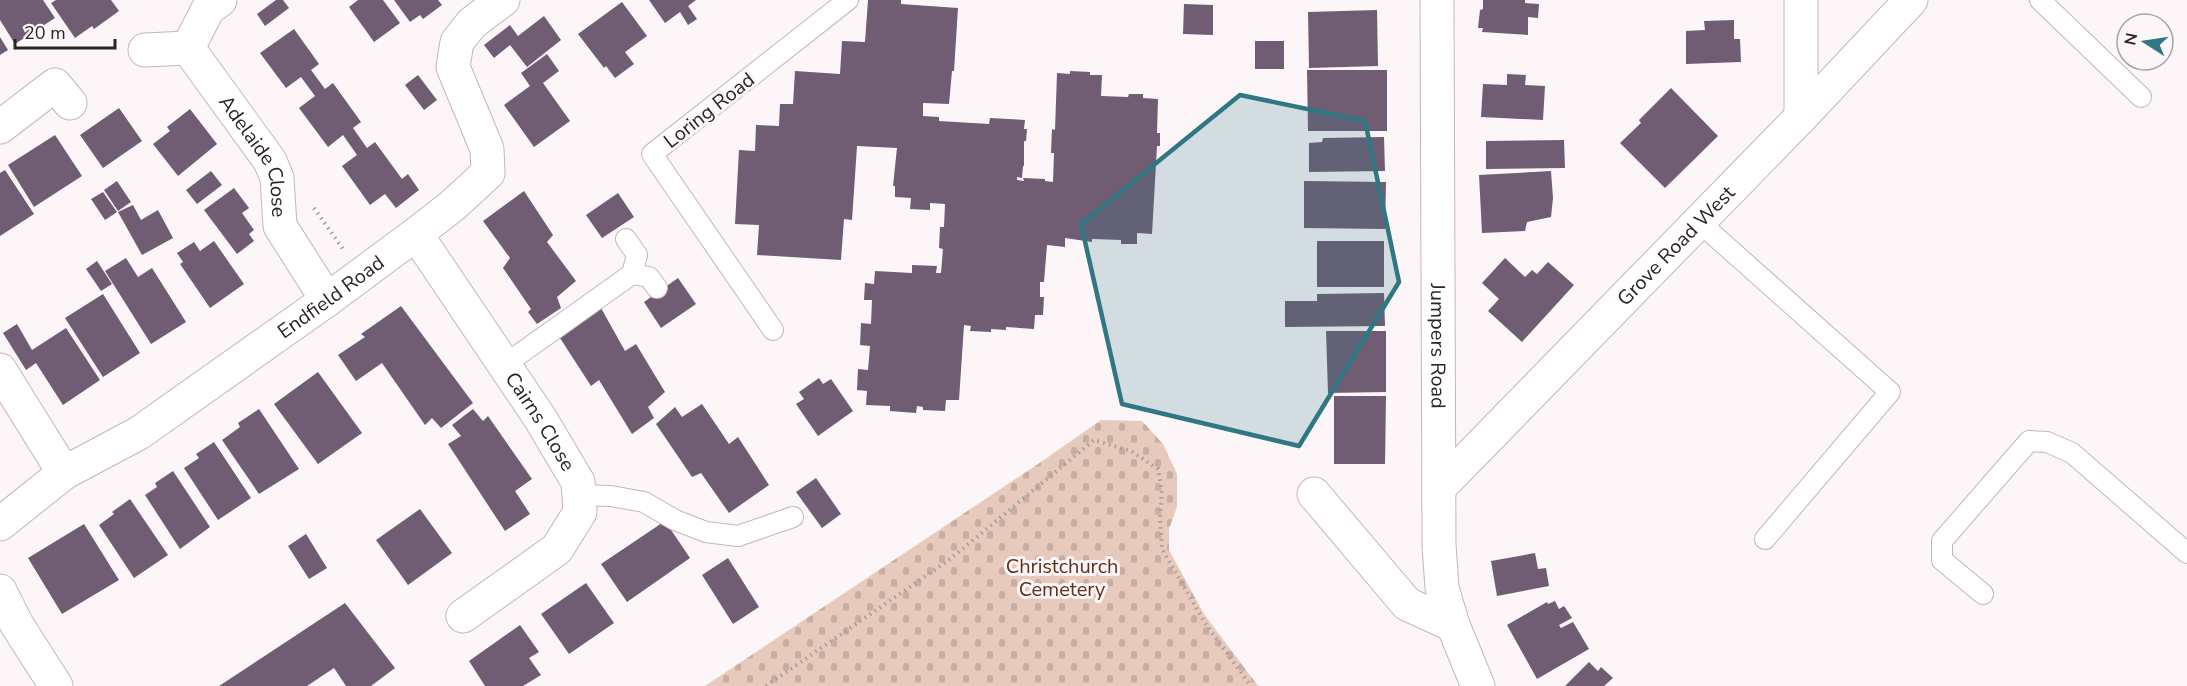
<svg xmlns="http://www.w3.org/2000/svg" width="2187" height="686" font-family="'Nunito Sans',sans-serif">
  <style>
    .cemetery { fill: url(#cemetery-stones) }
    .building { fill: #705c73 }
    .lines { fill: none; stroke-linecap: round; stroke-linejoin: round }
    .lane-casing { stroke: #cbb2bd; stroke-width: 22 }
    .street-casing { stroke: #cbb2bd; stroke-width: 35 }
    .path { stroke: #a39c9f; stroke-width: 4; stroke-dasharray: 1.5 4.5; stroke-linecap: butt }
    .lane { stroke: #fff; stroke-width: 20 }
    .street { stroke: #fff; stroke-width: 33 }
    .marked { fill: #317783; fill-opacity: 0.2; stroke: #317783; stroke-width: 4.5; stroke-linejoin: round }
    .labels { text-anchor: middle; stroke-width: 6; stroke-linejoin: round; paint-order: stroke }
    .street-label { font-size: 20px; fill: #2c2327; stroke: #fcf6f9 }
    .park-label { font-size: 20px; fill: #5e311b; stroke: #fcf6f9 }
  </style>
  <defs>
    <pattern id="cemetery-stones" width="16" height="16" patternUnits="userSpaceOnUse" patternTransform="scale(1.5)"><rect width="16" height="16" fill="#e8cabc"/><path d="M2 7V4a2 2 0 0 1 4 0v3zM10 15v-3a2 2 0 0 1 4 0v3z" fill="#c7ada2"/></pattern>
  </defs>
  <rect width="100%" height="100%" fill="#fcf6f9"/>
  <!-- cemetery -->
  <path class="cemetery" d="M1101,420L1142,421L1163,444L1177,474V507L1169,529V550L1204,614L1258,686H705L1041,462Z"/>
  <!-- building -->
  <path class="building" d="M0,0H43L55,18L15,44L0,20Z
    M56,0H111L119,11L94,29L92,26L75,38L51,3Z
    M276,0H283L289,8L265,26L257,14Z
    M358,0H383L400,23L374,42L349,7Z
    M394,0H438L442,5L423,19L420,15L410,22Z
    M649,0H696L688,6L697,19L688,25L680,12L665,23Z
    M868,0H901V4L958,8L954,71H952L949,104L923,103V116L939,117V121L989,124L990,118L1025,120L1024,129H1027L1026,141H1024V166H1023L1022,178L1017,177V180L1024,181L1023,178L1045,179V181L1053,182L1054,153H1051L1052,129L1055,130L1057,73L1070,74V71L1090,72V75H1102L1101,96L1128,97L1129,94H1143V98L1158,99L1157,133H1160V146H1157L1152,234L1137,233V244H1121V240L1092,239V242L1065,238V247L1047,245L1044,282H1040V297H1044L1043,315H1035L1034,329L1006,327V330L991,329V332L970,331L971,326L964,325L959,400H946L945,411L923,410V407L917,406L916,413L890,411V406L866,405L867,391L857,390L858,369L868,370L870,346L860,345L861,323L871,324L872,300H864L865,283L874,284L875,271L912,273V265L937,266L936,273H941L943,249L939,248L940,227H944L945,204L930,203V210L910,209L911,198L895,197V186H893L897,148L857,146L852,220L844,219L841,260L757,255L759,225L735,224L739,150L755,151L756,125L779,126L780,104H793L795,71L840,74L842,41L865,42Z
    M1483,0H1525V3L1539,4L1538,18L1528,17V35L1482,32L1483,28H1478L1480,10L1483,9Z
    M622,2L647,36L625,52L634,64L615,78L606,66L604,68L578,34Z
    M1184,4L1213,5V35L1183,34Z
    M1377,10L1378,66L1309,68L1308,12Z
    M544,16L561,40L527,67L510,45L494,58L484,45L510,25L518,36Z
    M1734,20V39H1740L1741,62L1686,64V31L1705,30L1704,21Z
    M294,29L319,64L311,70L325,89L333,83L361,122L353,128L367,148L375,142L402,179L408,174L419,190L396,208L385,194L370,205L342,166L357,155L343,135L328,147L299,108L315,96L301,77L286,88L260,53Z
    M0,37L8,50L0,55Z
    M1255,41H1284V69H1255Z
    M547,54L559,71L543,83L570,121L534,147L504,105L530,86L521,73Z
    M1307,70H1387V131H1308Z
    M1507,74L1526,75L1525,85L1545,86L1543,120L1481,117L1483,84L1507,85Z
    M418,75L437,100L424,110L405,85Z
    M1671,88L1718,136L1665,188L1620,143L1641,123L1639,120Z
    M119,108L142,141L103,168L80,135Z
    M190,109L217,144L178,176L153,144L170,131L167,127Z
    M55,135L82,176L34,207L8,165Z
    M1384,137L1385,171L1309,172V143L1322,142L1323,138Z
    M1564,140L1565,168L1486,169V141Z
    M5,170L34,214L0,236V173Z
    M211,171L222,185L197,204L186,190Z
    M1551,171L1553,198L1551,217L1527,222L1525,231L1482,233L1479,175Z
    M117,181L131,202L118,211L104,190Z
    M1304,181L1386,182L1385,229L1304,228Z
    M234,188L249,208L242,213L254,230L249,234L254,241L237,254L204,210Z
    M524,191L553,235L547,242L576,281L557,297L561,308L537,324L528,312L531,309L503,268L510,258L483,221Z
    M103,192L117,212L105,220L91,199Z
    M618,193L634,217L602,238L586,215Z
    M133,205L141,220L158,210L173,238L142,255L118,212Z
    M214,241L244,284L210,308L180,264L183,262L177,253L194,242L200,251Z
    M1317,241H1384V287H1317Z
    M126,258L138,277L152,268L186,322L151,344L105,271Z
    M1505,258L1525,277L1532,270L1537,274L1548,262L1574,285L1522,342L1488,311L1499,299L1482,283Z
    M97,261L112,284L101,291L86,269Z
    M678,278L696,304L661,328L644,302Z
    M1384,293L1385,326L1285,327V301H1317V294Z
    M103,294L140,353L103,377L65,318Z
    M401,306L473,403L441,428L432,418L425,425L382,363L356,381L338,355L365,337L361,334Z
    M601,308L625,351L636,344L665,392L648,407L654,418L632,434L599,380L591,386L560,338Z
    M17,324L32,350L66,328L100,380L63,405L36,363L26,370L3,333Z
    M1326,331H1386V392L1328,393Z
    M318,372L362,433L318,464L274,404Z
    M819,378L823,384L831,379L853,411L818,436L796,404L804,399L799,392Z
    M1334,396H1386L1385,464H1334Z
    M702,404L729,444L738,437L769,485L729,513L701,473L692,477L656,424L675,407L682,417Z
    M259,409L299,469L259,494L222,440L240,427L238,423Z
    M473,409L483,421L488,416L532,479L515,491L530,514L505,531L448,444L461,436L452,425Z
    M214,442L251,498L218,520L184,468L199,458L196,454Z
    M173,471L210,527L180,549L145,495L157,487L155,483Z
    M816,478L841,514L822,528L796,492Z
    M130,499L168,555L134,578L99,525L114,514L112,512Z
    M420,509L452,553L408,585L376,540Z
    M665,521L690,558L627,602L601,564Z
    M84,524L119,580L62,614L28,558Z
    M306,534L327,568L309,579L288,546Z
    M1535,553L1538,569L1546,568L1549,586L1497,596L1491,561Z
    M728,558L759,607L733,624L702,575Z
    M586,583L614,623L569,654L541,614Z
    M1555,601L1559,609L1564,606L1572,618L1559,625L1561,628L1573,622L1589,649L1537,679L1507,625L1547,602L1548,604Z
    M345,603L395,668L371,686H346L334,668L307,686H219Z
    M520,625L539,652L529,658L541,675L523,686H485L469,661Z
    M1589,662L1598,671L1601,667L1613,678L1604,686H1565Z"/>
  <g class="lines">
    <!-- lane casing -->
    <g class="lane-casing">
      <path id="lane" d="M2040,0L2141,97
        M1699,222L1890,392L1765,539
        M632,274L649,277L657,288
        M773,330L652,154L848,0
        M504,365L632,274L637,255L626,239
        M578,495L611,496L644,502L675,520L706,532L738,536L793,517
        M1983,594L1942,560V541L2029,441L2047,442L2072,453L2187,553"/>
    </g>
    <!-- street casing -->
    <g class="street-casing">
      <g id="street">
        <path id="s1" d="M220,0L208,9L188,48L270,161L277,178L280,226L327,300"/>
        <path id="s2" d="M1437,0L1439,545L1442,588L1453,625L1478,686"/>
        <path d="M145,50L188,48"/>
        <path d="M1801,117V0"/>
        <path d="M0,127L55,85L70,103"/>
        <path id="s3" d="M416,234L540,418L578,482L580,512L557,549L463,616"/>
        <path d="M0,370L64,473"/>
        <path id="s4" d="M1439,488L1801,117L1911,0"/>
        <path d="M1314,494L1407,604L1453,625"/>
        <path id="s5" d="M0,524L64,473L139,433L327,300L416,234L452,206L488,173L487,149L453,67L457,42L472,23L503,0"/>
        <path d="M0,591L17,625L56,686"/>
      </g>
    </g>
    <!-- path -->
    <path class="path" d="M314,208L343,249
      M766,686L949,560L1094,440L1131,451L1158,469L1162,491L1160,518L1162,549L1205,623L1251,686"/>
    <!-- lane -->
    <use href="#lane" class="lane"/>
    <!-- street -->
    <use href="#street" class="street"/>
  </g>
  <!-- marked area -->
  <path class="marked" d="M1240,95L1365,121L1399,282L1299,446L1122,404L1081,224Z"/>
  <g class="labels">
    <!-- street labels -->
    <g class="street-label">
      <text transform="translate(709 110) rotate(-38)" y="7">Loring Road</text>
      <text dy="7" stroke="none"><textPath href="#s1" startOffset="188">Adelaide Close</textPath></text>
      <text dy="7" stroke="none"><textPath href="#s4" startOffset="339">Grove Road West</textPath></text>
      <text dy="7" stroke="none"><textPath href="#s5" startOffset="402">Endfield Road</textPath></text>
      <text dy="7" stroke="none"><textPath href="#s2" startOffset="346">Jumpers Road</textPath></text>
      <text dy="7" stroke="none"><textPath href="#s3" startOffset="225">Cairns Close</textPath></text>
    </g>
    <!-- park labels -->
    <g class="park-label">
      <text x="1062" y="573">Christchurch<tspan x="1062" dy="23">Cemetery</tspan></text>
    </g>
  </g>
  <!-- north arrow -->
  <g transform="translate(2145 42) rotate(282)"><circle r="28" fill="#fcf6f9" stroke="#a9a2a5" stroke-width="1.5"/>
  <path d="M0-4.5L10 22L0 15L-10 22Z" fill="#317783"/>
  <text y="-9" font-size="16" font-weight="bold" text-anchor="middle" fill="#2c2327">N</text>
  </g>
  <!-- scale -->
  <path d="M15 39v9h100v-9" fill="none" stroke="#2c2327" stroke-width="3"/>
  <text x="24" y="39" font-size="18" fill="#2c2327" stroke="#fcf6f9" stroke-width="4.5" paint-order="stroke">20 m</text>
</svg>
